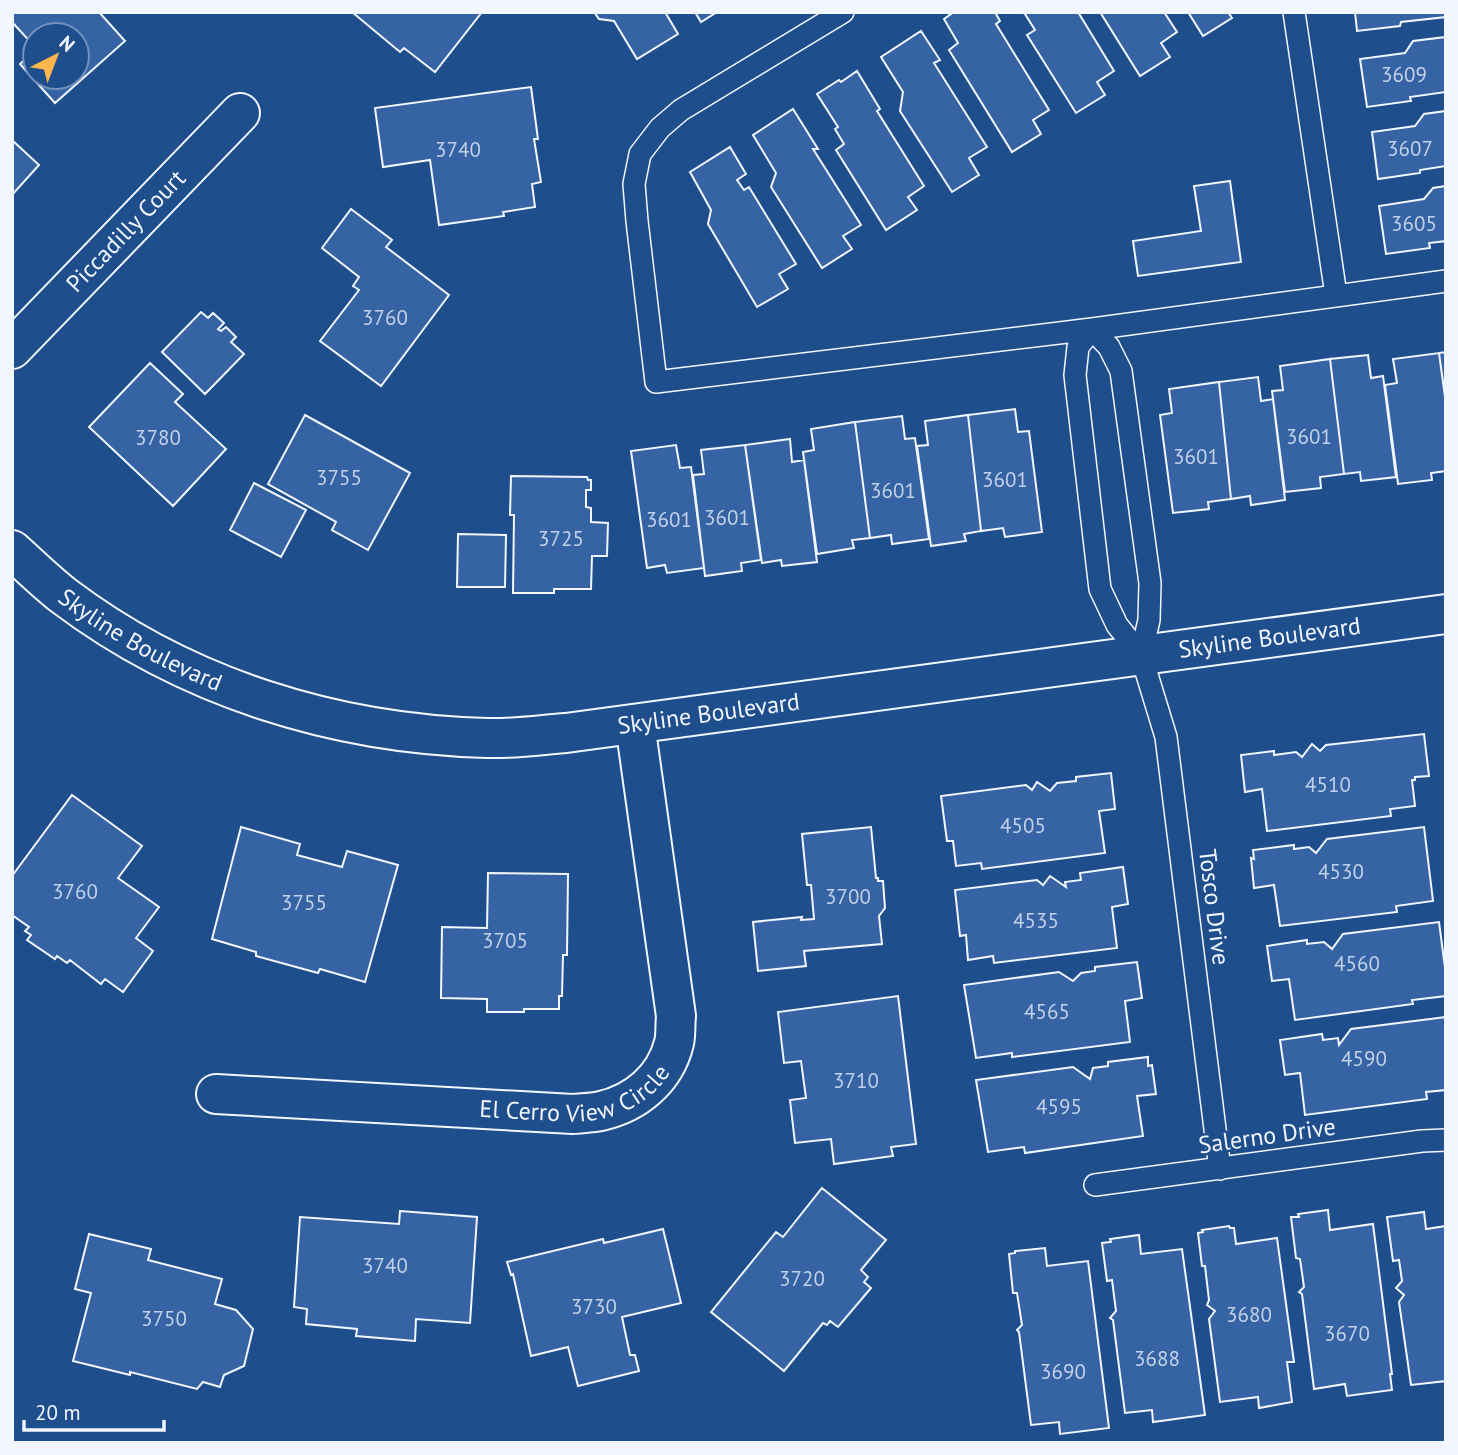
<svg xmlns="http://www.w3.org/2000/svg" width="1458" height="1455" font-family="'PT Sans',sans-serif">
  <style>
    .building { fill: #3563a3; stroke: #f2f6ff; stroke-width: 2 }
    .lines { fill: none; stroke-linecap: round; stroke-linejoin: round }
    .service-casing { stroke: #f2f6ff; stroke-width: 24 }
    .minor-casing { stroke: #f2f6ff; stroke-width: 42 }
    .tertiary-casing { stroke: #f2f6ff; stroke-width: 42 }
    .service { stroke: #1f4e8c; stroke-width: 21 }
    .minor { stroke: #1f4e8c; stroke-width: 38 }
    .tertiary { stroke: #1f4e8c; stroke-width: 38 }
    .labels { text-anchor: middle; stroke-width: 5; stroke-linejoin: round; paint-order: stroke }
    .number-label { font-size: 21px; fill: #c3d1e8 }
    .street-label { font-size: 24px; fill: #f2f6ff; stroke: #1f4e8c }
  </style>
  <rect width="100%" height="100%" fill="#1f4e8c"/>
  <!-- building -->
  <path class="building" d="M12,12H99L125,41L55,103L20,64L35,50V77H77V35H35V47L12,22Z
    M352,12H482L435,72L404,48L400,52Z
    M594,12H665L678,34L637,59L614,21L599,19Z
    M695,12H717L701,22Z
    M954,12H995L1000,21L996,24L1049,110L1033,120L1041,134L1012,152L949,50L958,43L944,19Z
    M1078,12L1114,71L1097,82L1105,95L1076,113L1027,35L1035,30L1025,14L1028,12Z
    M1100,12H1164L1177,32L1161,43L1170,57L1140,76Z
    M1188,12H1228L1232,18L1203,36Z
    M1355,12H1446V17L1401,22L1400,26L1357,31Z
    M921,31L940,60L934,63L987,147L969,158L979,175L952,192L900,111L903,92L881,57Z
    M1446,37V92L1410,97L1411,101L1367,107L1360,59L1405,53L1413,41Z
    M857,71L880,109L877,111L924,186L908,197L917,210L886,230L836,150L844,144L835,129L838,127L817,94L839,80L841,82Z
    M531,87L538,139H534L541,182L532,184L535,207L503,212L504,216L439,225L430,160L383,167L375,108Z
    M793,109L818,149H813L861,225L843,236L852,249L822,268L771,187L776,173L753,135Z
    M1446,111V166L1420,170V173L1378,179L1372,132L1415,126L1424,114Z
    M12,140L39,165L12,195Z
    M730,147L746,174L737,180L744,190L749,187L796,264L779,274L788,289L757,307L708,224L711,210L690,172Z
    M1230,181L1241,262L1138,276L1133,241L1201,231L1194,186Z
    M1446,186V241L1429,243L1430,248L1386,254L1379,206L1424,199L1433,188Z
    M351,209L392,240L386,247L449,295L381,386L320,341L359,290L353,286L359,277L322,248Z
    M201,312L208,318L213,313L224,323L218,329L221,331L226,327L236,337L231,342L244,354L205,394L162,352Z
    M1446,352V404L1439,353Z
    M1439,353L1446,404V471L1431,473L1432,480L1398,484L1385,385L1397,383L1393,359Z
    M1368,355L1371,378L1383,376L1396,477L1361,481L1360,472L1344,474L1330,359Z
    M1330,359L1344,474L1320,477L1321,488L1285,492L1272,391L1283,390L1280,366Z
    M150,363L183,394L175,402L226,449L173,506L89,427Z
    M1258,377L1261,401L1273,399L1285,500L1251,505L1250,496L1231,499L1219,382Z
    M1219,382L1231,499L1208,502L1209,509L1173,513L1160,415L1172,413L1169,389Z
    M1015,409L1018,432L1029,431L1042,532L1005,537L1003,528L981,531L968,415Z
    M305,415L410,473L368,550L332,530L336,522L268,484Z
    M968,415L981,531L964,534L966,541L931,546L917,446L928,445L925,421Z
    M902,416L905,439L915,438L929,539L892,544L891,535L870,538L855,422Z
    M855,422L870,538L852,540L854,548L817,554L803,452L814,450L811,429Z
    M790,439L792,462L804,460L817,562L782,566L781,560L762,563L745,445Z
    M676,445L680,468L691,467L704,568L667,573L665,565L647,568L631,451Z
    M745,445L761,560L741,563L742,571L705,576L693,475L704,474L701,450Z
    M511,476L587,477L588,480H591V490H586V507L591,508V522L608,523L607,556H592L591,589H554V593H513L514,515H510Z
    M254,483L306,510L281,557L230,530Z
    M458,534L506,535L505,587H457Z
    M1424,734L1429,776L1415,777V780H1412L1415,806L1390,809L1391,816L1267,831L1262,789L1245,792L1241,755L1274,751V755L1296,752L1302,757L1312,744L1320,751L1326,745Z
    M1111,773L1115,809L1099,811L1105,853L982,869L981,863L956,866L953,841H947L941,796L1026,785L1032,790L1037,782L1050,791L1057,783L1076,781V777Z
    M72,795L142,846L118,878L159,907L136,938L153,951L123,992L105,979L101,984L70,960L67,963L57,956L55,959L27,940L31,935L25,931L29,927L12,915V876Z
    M241,827L300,844L297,855L342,867L347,851L398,865L365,982L320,969L318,973L256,956V952L212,939Z
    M871,827L876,878H878V881H883L885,908L879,916L882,944L804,951L806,966L758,971L753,922L802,917L801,920L814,919L811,885H807L802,834Z
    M1424,827L1433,901L1396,906L1397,912L1280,926L1274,885L1254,888L1251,858L1254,859L1253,850L1294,845V849L1309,847L1316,853L1327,839Z
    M1123,867L1128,904L1112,907L1117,948L994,963L993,956L968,960L966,935L960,936L955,890L1037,880L1043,885L1050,876L1066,887L1065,882L1081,880L1080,873Z
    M488,873L568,874L567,955H563L562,996H559V1009H524V1012H487V999L441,998L442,927L487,928Z
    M1439,922L1446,975V996L1412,1000L1413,1004L1295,1020L1289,979L1272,981L1267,946L1307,940V944L1324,942L1332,949L1343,934Z
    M1137,962L1142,998L1125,1001L1130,1042L1012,1057V1053L976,1058L964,985L1059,972L1073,981L1081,973L1095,971V967Z
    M898,996L916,1144L891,1147L893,1156L834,1164L831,1139L795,1143L790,1100L806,1098L801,1061L784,1063L778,1012Z
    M1446,1017V1090L1426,1092L1427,1099L1305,1115L1300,1073L1285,1075L1280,1040L1322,1034L1323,1040L1338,1038L1339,1045L1351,1029Z
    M1148,1057V1066L1152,1065L1156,1094L1137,1096L1143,1136L1025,1153L1024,1147L988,1152L976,1080L1073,1067L1090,1079L1093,1068L1108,1066V1062Z
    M822,1188L886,1240L861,1270L868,1277L864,1282L871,1288L838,1327L830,1321L827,1325L823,1323L784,1371L711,1312L776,1232L783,1237Z
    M1328,1210L1330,1230L1373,1224L1392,1374H1390L1392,1390L1347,1396L1345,1384L1314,1389L1302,1294L1299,1292L1304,1287L1300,1259L1296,1258L1291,1217H1299L1298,1214Z
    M400,1211L477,1217L470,1323L416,1319L415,1341L356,1336L357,1329L306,1324L307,1309L294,1307L300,1217L399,1224Z
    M1424,1212L1426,1229L1446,1226V1381L1411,1385L1399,1302L1404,1295L1396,1288L1402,1281L1399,1260L1393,1261L1387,1217Z
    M1229,1226L1230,1228H1234L1236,1244L1277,1238L1294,1362H1287L1292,1402L1259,1408L1258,1397L1220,1402L1209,1319L1215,1311L1207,1305L1209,1300L1205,1266H1202L1198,1233L1203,1232L1202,1230Z
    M663,1229L681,1303L622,1317L630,1355H635L639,1371L578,1386L568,1347L531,1356L513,1274L511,1275L507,1262L603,1239L604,1243Z
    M89,1234L151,1249L148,1260L222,1279L215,1304L236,1310L253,1329L244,1366L224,1375L220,1387L203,1382L197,1389L130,1372V1375L73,1361L91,1293L75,1289Z
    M1139,1235L1141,1254L1182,1249L1205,1415L1153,1422L1152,1410L1125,1413L1113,1320L1110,1318L1116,1311L1112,1280L1107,1281L1102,1243L1111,1242L1110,1239Z
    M1045,1248L1047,1266L1088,1261L1109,1428L1060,1434L1059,1422L1031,1425L1019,1332L1017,1330L1022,1325L1017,1293H1013L1009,1254L1015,1253V1251Z"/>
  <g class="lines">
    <!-- service casing -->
    <g class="service-casing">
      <path id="service" d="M843,12L681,110L660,128L640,154L634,184L637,221L656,382L1092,329L1446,281
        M1294,12L1336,295
        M1141,655L1149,620L1150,583L1121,371L1109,347L1092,329L1078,347L1075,375L1100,589L1117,625L1141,655L1166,737L1220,1169
        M1095,1185L1422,1141L1446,1140"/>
    </g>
    <!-- minor casing -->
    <g class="minor-casing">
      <g id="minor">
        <path id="s1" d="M12,349L240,113"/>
        <path id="s2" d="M216,1094L573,1114C582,1113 592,1113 601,1111C636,1103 665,1079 674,1043C676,1035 675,1024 676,1016L635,724"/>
      </g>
    </g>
    <!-- tertiary casing -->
    <g class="tertiary-casing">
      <g id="tertiary">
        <path id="s3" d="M12,550C29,565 46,582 64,596C186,688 335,734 487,738C513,739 540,735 566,733L1446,614"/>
      </g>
    </g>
    <!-- service -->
    <use href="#service" class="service"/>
    <!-- minor -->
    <use href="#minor" class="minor"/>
    <!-- tertiary -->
    <use href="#tertiary" class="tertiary"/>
  </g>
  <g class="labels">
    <!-- number labels -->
    <g class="number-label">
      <text x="1404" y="82">3609</text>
      <text x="1410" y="156">3607</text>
      <text x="458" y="157">3740</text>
      <text x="1414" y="231">3605</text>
      <text x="385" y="325">3760</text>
      <text x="1309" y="444">3601</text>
      <text x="158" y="445">3780</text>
      <text x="1196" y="464">3601</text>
      <text x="339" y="485">3755</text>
      <text x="1005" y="487">3601</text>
      <text x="893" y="498">3601</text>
      <text x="727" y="525">3601</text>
      <text x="669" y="527">3601</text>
      <text x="561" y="546">3725</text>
      <text x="1328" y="792">4510</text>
      <text x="1023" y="833">4505</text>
      <text x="1341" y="879">4530</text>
      <text x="75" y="899">3760</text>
      <text x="848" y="904">3700</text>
      <text x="304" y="910">3755</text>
      <text x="1036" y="928">4535</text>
      <text x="505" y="948">3705</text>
      <text x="1357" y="971">4560</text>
      <text x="1047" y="1019">4565</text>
      <text x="1364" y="1066">4590</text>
      <text x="856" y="1088">3710</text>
      <text x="1059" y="1114">4595</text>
      <text x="385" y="1273">3740</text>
      <text x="802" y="1286">3720</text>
      <text x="594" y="1314">3730</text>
      <text x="1249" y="1322">3680</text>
      <text x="164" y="1326">3750</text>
      <text x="1347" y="1341">3670</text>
      <text x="1157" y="1366">3688</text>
      <text x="1063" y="1379">3690</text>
    </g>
    <!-- street labels -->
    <g class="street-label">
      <text dy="8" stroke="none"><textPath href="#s1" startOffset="164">Piccadilly Court</textPath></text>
      <text dy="8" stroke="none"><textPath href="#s3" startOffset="158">Skyline Boulevard</textPath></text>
      <text dy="8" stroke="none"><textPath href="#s3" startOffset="1312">Skyline Boulevard</textPath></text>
      <text dy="8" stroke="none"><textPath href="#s3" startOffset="746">Skyline Boulevard</textPath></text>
      <text transform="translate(1214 907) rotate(83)" y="8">Tosco Drive</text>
      <text dy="8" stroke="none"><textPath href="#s2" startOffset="364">El Cerro View Circle</textPath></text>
      <text transform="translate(1267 1136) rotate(-8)" y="8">Salerno Drive</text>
    </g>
  </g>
  <!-- border -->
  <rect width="1458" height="1455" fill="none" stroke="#f2f6ff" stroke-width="28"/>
  <!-- north arrow -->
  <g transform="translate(56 56) rotate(42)"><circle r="33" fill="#1f4e8c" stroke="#7391ba" stroke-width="2"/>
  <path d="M0-5L12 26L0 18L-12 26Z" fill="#ffb74d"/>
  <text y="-10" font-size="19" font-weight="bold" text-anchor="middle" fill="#f2f6ff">N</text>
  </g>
  <!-- scale -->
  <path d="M24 1420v10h140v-10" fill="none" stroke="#f2f6ff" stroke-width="3.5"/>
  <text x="35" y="1420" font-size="21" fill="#f2f6ff" stroke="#1f4e8c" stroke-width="5" paint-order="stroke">20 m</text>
</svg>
